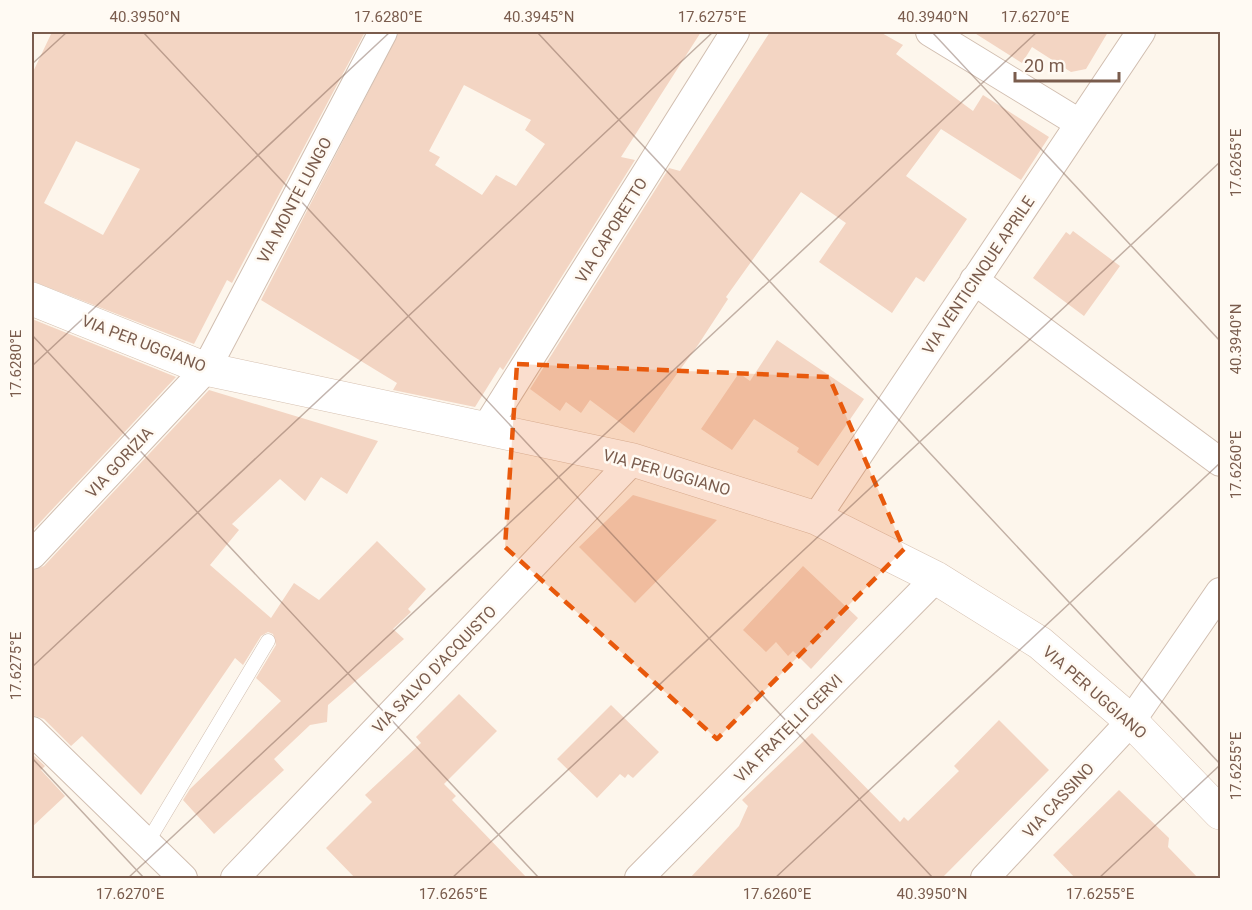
<svg xmlns="http://www.w3.org/2000/svg" width="1252" height="910" font-family="Roboto,sans-serif">
  <style>
    .building { fill: #f3d5c3; fill-rule: evenodd }
    .lines { fill: none; stroke-linecap: round; stroke-linejoin: round }
    .lane-casing { stroke: #d1beb0; stroke-width: 15 }
    .street-casing { stroke: #d1beb0; stroke-width: 30 }
    .secondary-casing { stroke: #d6c0b0; stroke-width: 34 }
    .lane { stroke: #fff; stroke-width: 14 }
    .street { stroke: #fff; stroke-width: 28 }
    .secondary { stroke: #fff; stroke-width: 33 }
    .marked { fill: #e8590c; fill-opacity: 0.2; stroke: #e8590c; stroke-width: 4.5; stroke-dasharray: 12 8; stroke-linejoin: round }
    .ticks { fill: none; stroke: #7a5c4d; stroke-width: 1.5; stroke-opacity: 0.45 }
    .labels { text-anchor: middle; stroke-width: 5; stroke-linejoin: round; paint-order: stroke }
    .street-label { font-size: 16px; fill: #7a5c4d; stroke: #fffaf3 }
    .neatline { fill: none; stroke: #7a5c4d; stroke-width: 2 }
    .ticks-label { font-size: 15px; text-anchor: middle; fill: #7a5c4d }
  </style>
  <rect width="100%" height="100%" fill="#fdf6ec"/>
  <!-- building -->
  <path class="building" d="M52,32H365L232,283L227,280L194,344L32,281V74ZM76,141L140,169L103,235L44,203Z
    M399,32H701L621,157L635,160L503,370L500,367L475,407L393,390L397,383L261,300ZM464,85L531,120L525,130L545,144L516,186L496,175L482,195L435,165L440,157L429,151Z
    M770,32H880L903,45L896,54L973,111L983,95L1049,137L1021,180L941,129L906,176L967,219L924,282L916,277L892,313L819,262L846,223L801,192L726,297L728,299L698,345L634,433L590,400L581,413L566,402L560,411L530,389L669,168L680,171Z
    M973,32H1108L1086,69L1071,72L1032,47L1022,63Z
    M1073,231L1120,266L1084,316L1033,278L1066,232L1070,235Z
    M32,319L176,377L32,531Z
    M777,340L864,399L818,466L797,452L799,448L754,419L732,450L701,429L739,373L750,381Z
    M209,390L378,441L347,494L321,477L305,501L280,479L232,524L239,530L210,565L271,618L294,583L319,600L377,541L426,589L408,609L411,612L393,629L404,639L328,705L327,722L310,725L274,759L284,770L214,834L183,800L190,789L281,701L256,678L276,645L273,634L268,632L261,636L243,665L235,658L141,795L82,736L71,746L44,719L32,715V571L44,566Z
    M633,495L717,520L635,603L579,547Z
    M803,566L858,618L811,669L793,651L788,656L776,642L766,652L743,630Z
    M459,694L497,731L444,784L456,796L452,800L528,879H356L326,848L372,802L365,795L421,743L416,737Z
    M611,705L659,752L633,778L628,774L625,778L620,774L597,798L557,759Z
    M999,720L1049,770L941,879H689L739,826L748,806L742,800L812,733L900,822L904,817L908,821L959,771L954,766Z
    M32,754L45,766L41,770L65,796L32,827Z
    M1119,790L1169,838L1168,847L1199,879H1076L1053,855Z"/>
  <g class="lines">
    <!-- lane casing -->
    <g class="lane-casing">
      <path id="lane" d="M147,843L268,641"/>
    </g>
    <!-- street casing -->
    <g class="street-casing">
      <path id="street" d="M930,32L1079,123
        M974,280L1220,462
        M486,428L735,32
        M816,518L1141,32
        M32,555L206,369L383,32
        M32,731L183,878
        M235,878L633,460
        M639,878L936,578
        M985,878L1131,721L1220,592"/>
    </g>
    <!-- secondary casing -->
    <g class="secondary-casing">
      <path id="secondary" d="M32,299L206,369L633,460L816,518L936,578L1040,643L1131,721L1220,813"/>
    </g>
    <!-- lane -->
    <use href="#lane" class="lane"/>
    <!-- street -->
    <use href="#street" class="street"/>
    <!-- secondary -->
    <use href="#secondary" class="secondary"/>
  </g>
  <!-- marked area -->
  <path class="marked" d="M517,364L829,377L904,549L717,739L505,547Z"/>
  <!-- ticks -->
  <path class="ticks" d="M143,32L933,878M537,32L1220,764M932,32L1220,341M32,64L67,32M32,335L539,878M32,366L390,32M32,667L713,32M32,758L144,878M128,878L1037,32M452,878L1220,162M775,878L1220,463M1099,878L1220,765"/>
  <g class="labels">
    <!-- street labels -->
    <g class="street-label">
      <text transform="translate(294 200) rotate(-62)" y="6">VIA MONTE LUNGO</text>
      <text transform="translate(611 230) rotate(-58)" y="6">VIA CAPORETTO</text>
      <text transform="translate(978 275) rotate(-56)" y="6">VIA VENTICINQUE APRILE</text>
      <text transform="translate(144 343) rotate(21)" y="6">VIA PER UGGIANO</text>
      <text transform="translate(119 462) rotate(-47)" y="6">VIA GORIZIA</text>
      <text transform="translate(667 472) rotate(16)" y="6">VIA PER UGGIANO</text>
      <text transform="translate(434 669) rotate(-46)" y="6">VIA SALVO D'ACQUISTO</text>
      <text transform="translate(1095 692) rotate(41)" y="6">VIA PER UGGIANO</text>
      <text transform="translate(788 728) rotate(-45)" y="6">VIA FRATELLI CERVI</text>
      <text transform="translate(1058 800) rotate(-47)" y="6">VIA CASSINO</text>
    </g>
  </g>
  <!-- border -->
  <rect width="1252" height="910" fill="none" stroke="#fffaf3" stroke-width="66"/>
  <!-- scale -->
  <path d="M1015 72v9h104v-9" fill="none" stroke="#7a5c4d" stroke-width="3"/>
  <text x="1024" y="72" font-size="18" fill="#7a5c4d" stroke="#fffaf3" stroke-width="4.5" paint-order="stroke">20 m</text>
  <rect x="33" y="33" width="1186" height="844" class="neatline"/>
  <g class="ticks-label">
    <text x="145" y="22">40.3950°N</text>
    <text x="388" y="22">17.6280°E</text>
    <text x="539" y="22">40.3945°N</text>
    <text x="712" y="22">17.6275°E</text>
    <text x="933" y="22">40.3940°N</text>
    <text x="1035" y="22">17.6270°E</text>
    <text transform="translate(1236 163) rotate(-90)" y="5">17.6265°E</text>
    <text transform="translate(1236 339) rotate(-90)" y="5">40.3940°N</text>
    <text transform="translate(16 364) rotate(-90)" y="5">17.6280°E</text>
    <text transform="translate(1236 465) rotate(-90)" y="5">17.6260°E</text>
    <text transform="translate(16 666) rotate(-90)" y="5">17.6275°E</text>
    <text transform="translate(1236 766) rotate(-90)" y="5">17.6255°E</text>
    <text x="130" y="899">17.6270°E</text>
    <text x="453" y="899">17.6265°E</text>
    <text x="777" y="899">17.6260°E</text>
    <text x="932" y="899">40.3950°N</text>
    <text x="1100" y="899">17.6255°E</text>
  </g>
</svg>
